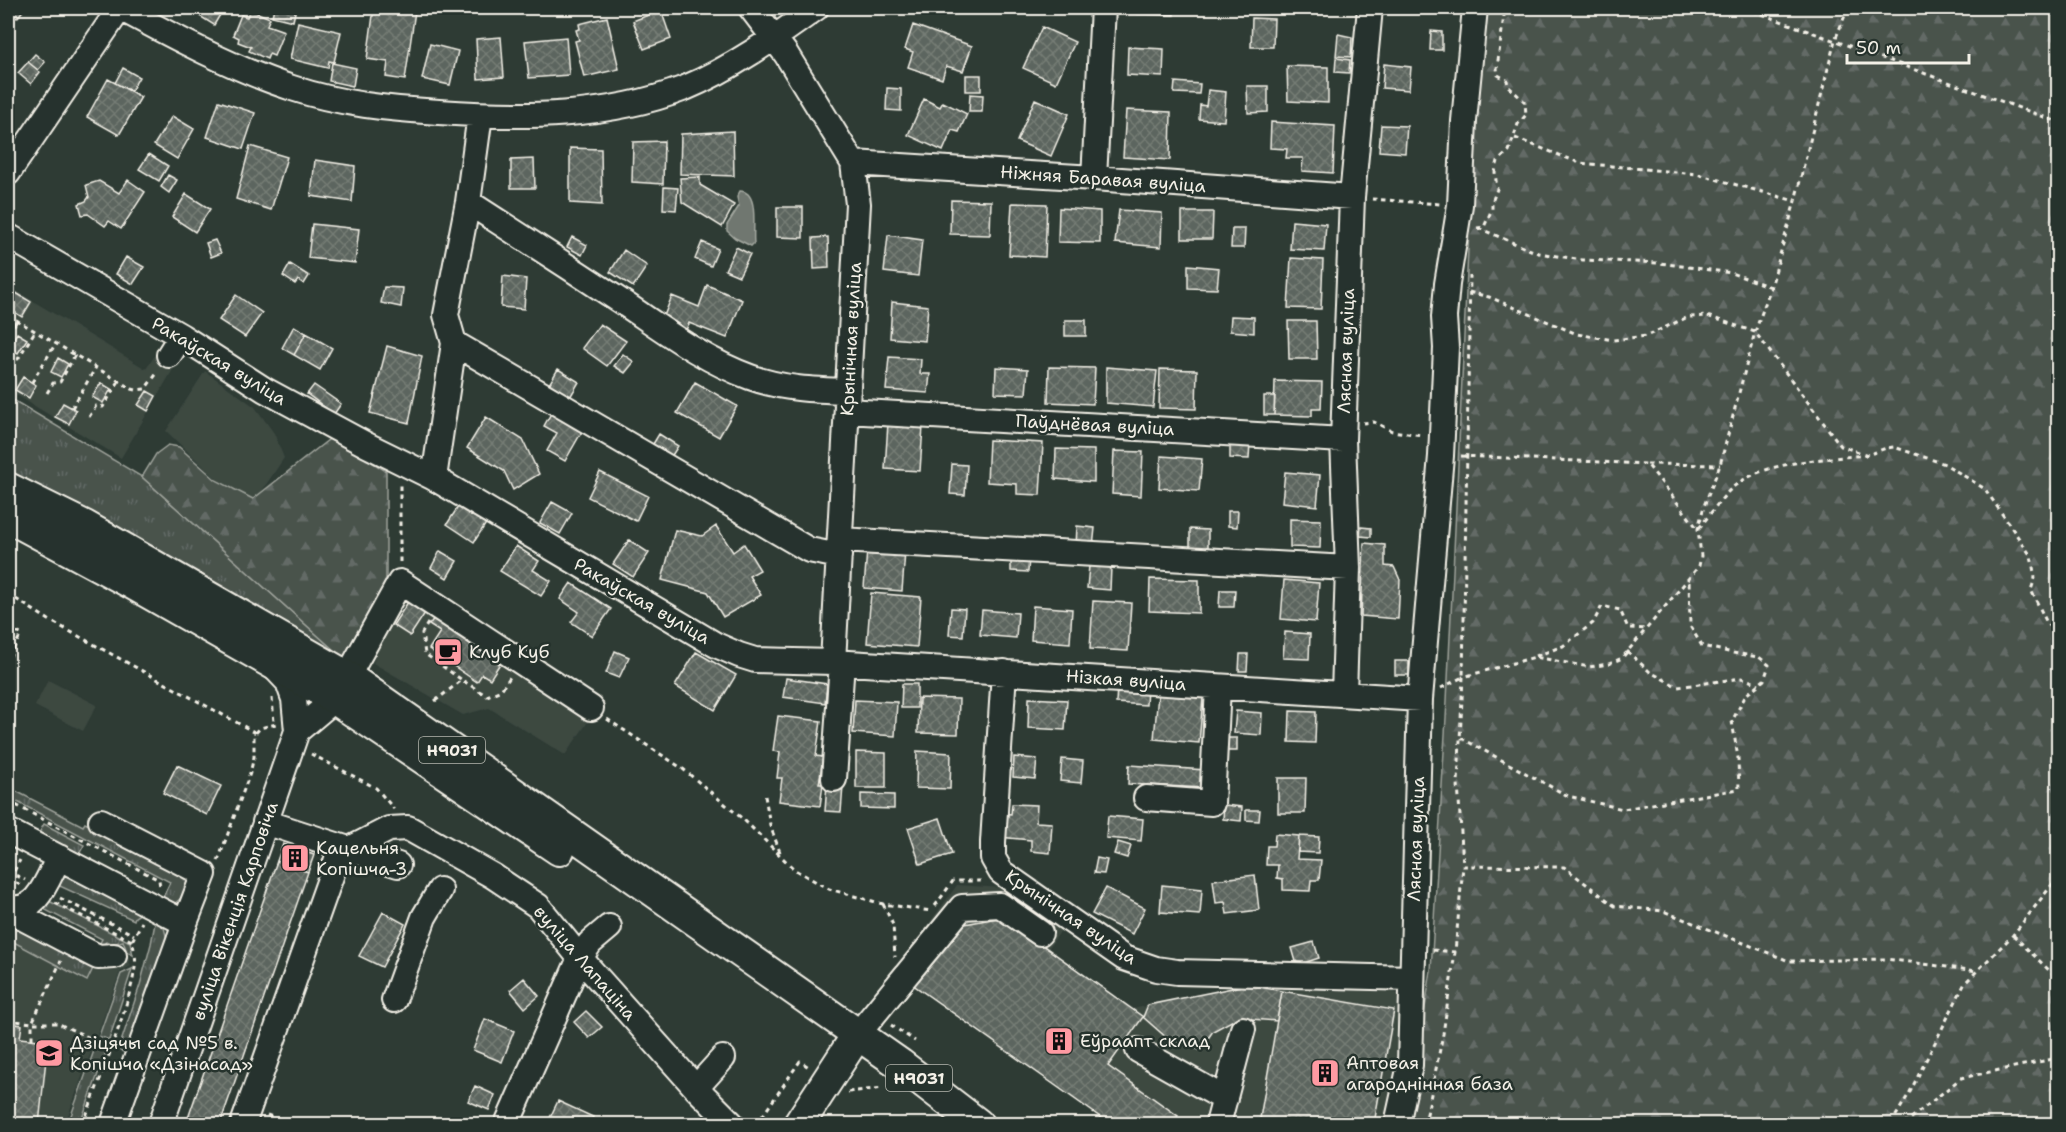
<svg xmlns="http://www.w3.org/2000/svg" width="2066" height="1132" font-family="'Shantell Sans',sans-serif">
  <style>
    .built { fill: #3c4841 }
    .grass { fill: url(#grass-tufts); stroke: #9ea29a; stroke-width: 1.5 }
    .forest { fill: url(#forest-firs); stroke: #9ea29a; stroke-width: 1.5 }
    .water { fill: #6f7770; stroke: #a4a8a0; stroke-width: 1.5 }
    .building { fill: url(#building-cross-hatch); stroke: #f4f1e8; stroke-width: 1.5 }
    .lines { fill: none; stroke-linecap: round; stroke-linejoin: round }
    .minor-casing { stroke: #f4f1e8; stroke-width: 28 }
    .major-casing { stroke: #f4f1e8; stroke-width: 34 }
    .path { stroke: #f4f1e8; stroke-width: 3; stroke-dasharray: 4.5 4.5; stroke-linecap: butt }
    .minor { stroke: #26332d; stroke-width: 24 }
    .major { stroke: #26332d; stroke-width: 30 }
    .labels { text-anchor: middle; stroke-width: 5; stroke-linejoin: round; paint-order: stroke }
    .shield { fill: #26332d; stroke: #b6b8b0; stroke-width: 1.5 }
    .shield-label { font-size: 16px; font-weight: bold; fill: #f4f1e8 }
    .street-label { font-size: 18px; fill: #f4f1e8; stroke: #26332d }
    .poi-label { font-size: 18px; fill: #f4f1e8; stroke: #26332d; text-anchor: start }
  </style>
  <defs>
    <pattern id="grass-tufts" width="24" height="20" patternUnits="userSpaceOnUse" patternTransform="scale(1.5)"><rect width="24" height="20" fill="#48524c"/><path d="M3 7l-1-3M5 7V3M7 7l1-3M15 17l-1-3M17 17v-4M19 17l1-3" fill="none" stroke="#636b66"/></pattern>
    <pattern id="forest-firs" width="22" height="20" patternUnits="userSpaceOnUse" patternTransform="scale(1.5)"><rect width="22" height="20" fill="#48524c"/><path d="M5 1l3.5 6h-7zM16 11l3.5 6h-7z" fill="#636b66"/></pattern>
    <pattern id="building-cross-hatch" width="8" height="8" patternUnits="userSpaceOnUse" patternTransform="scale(1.5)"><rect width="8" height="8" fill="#5c655e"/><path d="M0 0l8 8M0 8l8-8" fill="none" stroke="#747c75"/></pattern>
  </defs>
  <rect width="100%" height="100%" fill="#2e3b34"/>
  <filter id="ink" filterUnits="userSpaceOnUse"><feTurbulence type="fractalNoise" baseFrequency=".0167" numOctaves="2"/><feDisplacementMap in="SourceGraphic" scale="12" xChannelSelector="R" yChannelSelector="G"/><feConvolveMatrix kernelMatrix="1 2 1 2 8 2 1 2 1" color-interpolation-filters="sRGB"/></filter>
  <g filter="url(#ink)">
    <!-- built -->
    <path class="built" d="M8,286L146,369L159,349L178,361L121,458L8,390Z
      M205,371L255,407L274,433L284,458L249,510L166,431Z
      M418,582L601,703L565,755L489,708L463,715L373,663L380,643Z
      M48,680L97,705L83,731L35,706Z
      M957,885L1003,888L1062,929L1048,949L1132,1009L1247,985L1282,991L1283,979L1386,989L1399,994L1407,1005L1386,1124H1110L895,971Z
      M8,939L87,981L104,944L110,947L122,942L131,966L120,972L65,1124H8Z"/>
    <!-- grass -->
    <path class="grass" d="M8,397L142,477L345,660L99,516L8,471Z
      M8,787L83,826L85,823L189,875L188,892L174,904H160L170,882L8,797Z
      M44,824L84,845L77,858L37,837Z
      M62,869L143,908L140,914L135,917L134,920L51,882Z
      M41,897L130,942L133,955L127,952L123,941L112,944L106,941L87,981L8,939V911L88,964L102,939L36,905Z
      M156,918L163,924L168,943L130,1054L120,1051L119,1048L140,985L151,944Z
      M132,969L109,1040L99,1036L121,974Z
      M96,1045L107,1049L80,1124H68Z"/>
    <!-- forest -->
    <path class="forest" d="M1486,8H2058V1124H1406L1431,971L1447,701L1470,207Z
      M332,437L386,471V582L345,660L142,477L156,454L168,445L179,447L216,480L253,499Z"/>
    <!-- water -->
    <path class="water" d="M740,191C760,191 752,230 754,243L751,246L735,238L727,231V225L739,206L737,197Z"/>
    <!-- building -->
    <path class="building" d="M8,8H25L17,18L8,12Z
      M191,8H224L214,25L190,10Z
      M274,8H296L293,21L272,16Z
      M374,8L415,11L405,80L386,77L388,62L367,59Z
      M1138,8H1174V15L1138,14Z
      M250,10L270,18L267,25L284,31L274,56L269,54L267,59L249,51L251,47L238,42L239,38L233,35L241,15L247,17Z
      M661,10L671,39L644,49L633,21Z
      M607,17L619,69L584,77L575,41L579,40L576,30L580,29L579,24Z
      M1252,18L1274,19L1273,47H1251Z
      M298,22L341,32L334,62L329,61L328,68L290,59Z
      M913,25L972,46L963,71L946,66L942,79L908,67L913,52L905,49Z
      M1042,27L1075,42L1056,83L1023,68Z
      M1431,31L1442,32V50H1430Z
      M1338,34L1352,37L1351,57L1336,56Z
      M501,37L504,77L478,79L476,39Z
      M566,37L569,75L529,78L525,41Z
      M430,44L458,51L450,85L422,79Z
      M1128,47L1164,49L1163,77L1127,75Z
      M35,54L45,62L38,70L28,62Z
      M1336,58L1350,60L1349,73L1335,72Z
      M28,62L40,72L31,84L18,73Z
      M332,63L356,68L353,86L329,81Z
      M1384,64L1411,67L1409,90L1382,88Z
      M1287,66L1328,67V103L1288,101Z
      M123,68L139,77L131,91L115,83Z
      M966,75H981V91H966Z
      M108,79L141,97L119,135L87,117Z
      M1175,82L1200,84L1199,94L1174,93Z
      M1247,86H1268V112L1248,113Z
      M887,88L901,89V111L886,110Z
      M1208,90L1226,92L1224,121L1199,119L1200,105L1206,106Z
      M970,94L983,95L982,112H969Z
      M924,99L940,107L943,102L967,114L959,132L952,130L943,151L908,135Z
      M1035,99L1069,114L1051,156L1017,141Z
      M219,101L255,113L243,149L207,137Z
      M1126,110L1171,112L1170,160L1123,157Z
      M172,116L194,129L177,159L154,145Z
      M1271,122L1335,126L1333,173L1302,171L1303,158H1286L1287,149L1270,148Z
      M1381,125L1407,126L1405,153L1379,151Z
      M733,131L734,176L680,174L681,134Z
      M664,141L663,184L632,182L633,142Z
      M250,146L287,157L271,210L236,199Z
      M570,148L601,149L602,205L570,203Z
      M149,154L168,166L159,181L139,169Z
      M534,159L535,188H511V160Z
      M315,160L355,166L352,202L311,196Z
      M168,175L177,180L169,193L161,187Z
      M700,177V185L734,205L722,227L682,202L680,178Z
      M128,180L145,192L121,229L109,221L105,226L88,214L82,215L79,204L86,201L89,197L86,185L99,181L119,193Z
      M664,187L678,188L676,210L663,209Z
      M186,194L210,209L195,232L172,217Z
      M951,200L991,201L990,235L950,234Z
      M1012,203L1047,204L1045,257L1009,255Z
      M777,207H803V238L777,237Z
      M1059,208L1100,211V243L1058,242Z
      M1119,210L1162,213L1161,247L1115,243Z
      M1182,212H1213L1212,239H1182Z
      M1292,221L1326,224L1324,251L1290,249Z
      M312,224L359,229L355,263L308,258Z
      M1232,229H1245L1244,248H1231Z
      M888,235L922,240L918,276L884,272Z
      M572,237L587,245L582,255L567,247Z
      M828,237L829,268L814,269L813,238Z
      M215,240L221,253L211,257L206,243Z
      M702,242L718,249L711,266L695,259Z
      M736,247L750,254L739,276L725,270Z
      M624,250L647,266L633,287L610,272Z
      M126,257L144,267L133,284L116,274Z
      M1291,258L1323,260L1321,309L1288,308Z
      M290,264L309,276L304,284L298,280L295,284L283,276Z
      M1188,265L1219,268L1217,289L1188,288Z
      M503,276L526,279L524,309L501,307Z
      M707,285L742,300L727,338L689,323L684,335L662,321L672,296L699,307Z
      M384,287L403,288L401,307L381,303Z
      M8,288L31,302L22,317L8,308Z
      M236,295L262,313L245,337L219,320Z
      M892,302L928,306L925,341L890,338Z
      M1231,316L1254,317V333L1230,331Z
      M1065,320H1086V336H1065Z
      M1288,321H1316L1317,359H1289Z
      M600,324L626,341L607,366L582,348Z
      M294,326L306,333L294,355L282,348Z
      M17,333L27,339L18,353L8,347Z
      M306,333L332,348L320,370L294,355Z
      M387,346L422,356L409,423L370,413Z
      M623,354L634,362L625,373L614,366Z
      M889,357L921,359L920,374H930L928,393L886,390Z
      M58,358L68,364L61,377L51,372Z
      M996,367L1028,369L1026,394L995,393Z
      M1049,367L1095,368L1093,404L1048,402Z
      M1106,367L1157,371L1153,407L1106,403Z
      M558,369L579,382L569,399L548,386Z
      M1160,369L1197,370L1196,409L1159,408Z
      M23,377L36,385L29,398L15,390Z
      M1275,381L1322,382L1321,409H1312V416L1274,415Z
      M695,382L737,406L719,437L677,413Z
      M101,383L111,389L103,403L92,397Z
      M314,385L341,404L334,414L307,394Z
      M147,391L156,396L148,411L138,405Z
      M1264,396H1275L1274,415H1264Z
      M63,403L76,410L69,424L55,417Z
      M554,408L585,426L565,461L547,451L557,433L544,426Z
      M486,417L523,440L539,474L513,490L504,471L467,448Z
      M888,423L923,426L920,471L885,469Z
      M659,434L678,446L669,460L650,449Z
      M989,440L1043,443L1040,495L1017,494V484L987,482Z
      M1230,441L1250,442L1249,459L1230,458Z
      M1056,449L1094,450V482L1055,479Z
      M1114,451L1143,452L1141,496L1112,494Z
      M1161,456L1202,459L1199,491L1159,488Z
      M952,464L967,465L965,495L950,494Z
      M600,472L648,496L636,521L588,497Z
      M1285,472L1320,475L1317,506L1282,502Z
      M552,502L572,513L560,534L540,523Z
      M460,504L487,522L474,542L447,524Z
      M1228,511H1238L1237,527L1228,526Z
      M1290,519L1321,520L1320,548L1290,547Z
      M716,526L733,552L744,544L760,570L749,576L761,595L723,617L708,592L662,580L675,530L702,536Z
      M1077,526L1095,528L1093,547L1076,546Z
      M1361,527L1371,528V537L1360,536Z
      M1190,529L1208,530V548L1190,547Z
      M629,540L649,553L633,577L613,564Z
      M1364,543L1385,545V566L1394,567L1400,580L1398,619L1361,616Z
      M516,546L539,561L533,570L551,581L541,596L500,571Z
      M867,550L905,552L902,591L864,588Z
      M440,551L457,561L447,578L431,568Z
      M1011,555L1029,556L1028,572L1011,571Z
      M1089,566L1111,567L1110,590L1087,588Z
      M1150,579L1199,580V613L1149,611Z
      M1284,580L1319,583L1316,622L1281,619Z
      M571,583L611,609L592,636L571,622L579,612L560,599Z
      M1220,590H1235L1234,607H1219Z
      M871,593L921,597L917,647L867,643Z
      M410,599L427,610L410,636L393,625Z
      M1093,601L1131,603L1128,651L1090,649Z
      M1033,606L1072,609L1070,643L1031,640Z
      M951,608L965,609L963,636L949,635Z
      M982,610L1018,613L1016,638L980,635Z
      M439,611L505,656L490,679L482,674L477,682L429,649L440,632L429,625Z
      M1285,632L1310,634L1309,659L1283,658Z
      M615,651L629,657L619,678L606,673Z
      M696,652L736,675L715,710L675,686Z
      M1240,654H1248L1247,671H1239Z
      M1395,661H1409V675H1395Z
      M786,678L827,684L825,703L783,697Z
      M902,684H917V708H901Z
      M1117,686L1147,688L1146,705L1116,703Z
      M1158,694L1203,698L1199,743L1154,739Z
      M919,698L959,699L958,734L918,733Z
      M1029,698L1067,700L1065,730L1028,728Z
      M855,700L897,702L895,736L853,733Z
      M1236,711L1262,713L1261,735L1234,733Z
      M1290,711L1316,712L1315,743L1289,742Z
      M778,716L821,721L816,756L823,757L819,784H823L820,806L779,801L782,778H777L780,752L773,751Z
      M1220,738H1237V751H1220Z
      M917,751L951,753L950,789L916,788Z
      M856,752L886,753V788H856Z
      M1014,757L1037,759L1035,779L1013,777Z
      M1062,759L1083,761L1081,783L1060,781Z
      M177,765L221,786L207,815L163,793Z
      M1129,765L1206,770L1205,788L1128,784Z
      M1278,778H1306L1305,813H1278Z
      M827,784L843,786L841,812L825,811Z
      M861,794L894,795V809L861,808Z
      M1012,804L1037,805L1036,822L1052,823L1050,853L1031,851V840L999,837L1001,813L1011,814Z
      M1224,805L1242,807L1241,821L1223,819Z
      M1246,810H1260L1259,821L1246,820Z
      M1108,816L1143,819L1141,841L1106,838Z
      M940,818L952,854L920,864L908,828Z
      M1275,834L1299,836L1297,859L1321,860L1319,880H1311L1310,891L1283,890V879L1277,878L1278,865H1266L1267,846H1274Z
      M1299,836L1319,837L1318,853L1298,852Z
      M1118,842L1131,846L1127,858L1114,854Z
      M283,844L314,855L308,872L277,861Z
      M1097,858L1107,860L1104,874L1094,873Z
      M277,861L308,872L220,1124H186Z
      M1255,875L1259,910L1227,914L1225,902L1216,903L1213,880Z
      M1162,885L1202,889L1200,915L1160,912Z
      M1106,888L1145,908L1132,934L1092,914Z
      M383,912L405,924L382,967L359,956Z
      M1003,917L1143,1017L1108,1066L1178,1116L1172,1124H1110L912,984L954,926Z
      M1314,942L1319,958L1297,965L1292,948Z
      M524,978L539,996L525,1008L510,990Z
      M1247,985L1282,991L1277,1021L1237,1018L1213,1031L1200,1050L1167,1038L1143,1017L1148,1005Z
      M1282,991L1394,1010L1374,1124H1259Z
      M586,1011L602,1027L589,1038L574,1022Z
      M485,1019L514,1031L502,1062L473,1050Z
      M8,1023L22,1025L20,1038L48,1041L39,1124H8Z
      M475,1086L495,1095L489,1110L468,1101Z
      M558,1101L593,1117L589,1124H547Z"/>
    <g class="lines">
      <!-- minor casing -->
      <g class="minor-casing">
        <path id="minor" d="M120,8C172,36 236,70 292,88C340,104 389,109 439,112C521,118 607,118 685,88C731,69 776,37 816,8
          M751,8L786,54L853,163L858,204L833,662
          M853,163L1094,178L1352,197
          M8,173L120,8
          M1094,178L1103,8
          M468,202C521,236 575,271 628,306C668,333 704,360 750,377C782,389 815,390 848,391
          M8,236L181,336L265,390L367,445L434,478L716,645L739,655L755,660L833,662L1420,699
          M454,343L809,550L839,556
          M169,355L181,336
          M847,411L1343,440
          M434,478L454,343L446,315L468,202L480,115
          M840,540L1348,568
          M1004,672L993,842V858L1001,872L1124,958L1156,969L1177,972L1412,978
          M1344,694L1348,568L1343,440L1352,197L1370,8
          M297,731L335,699L400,582L591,708
          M834,779L842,662
          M1146,798L1212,803L1218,687
          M101,821L204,874L185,923L113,1124
          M265,822L398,865
          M8,831L185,923
          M348,850L389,829L408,828L493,876L538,906L580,958L696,1088L732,1124
          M8,907C37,916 48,877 59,857
          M20,908L25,919L94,955L98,957L114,956
          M394,1000L424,917L440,890
          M857,1035L962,907L1000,905L1040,933
          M1138,1050L1225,1099
          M696,1088L723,1058
          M161,1124L297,731L294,699L288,682L272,665
          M243,1124L341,848
          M507,1124L580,958L590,943L609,927
          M1218,1124L1243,1029
          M1397,1124L1410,1065L1420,699L1441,456L1446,348L1444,317L1447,284L1460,205L1464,121L1475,8"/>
      </g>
      <!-- major casing -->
      <g class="major-casing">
        <path id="major" d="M8,488L85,526L348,677L900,1064L978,1124
          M8,517L131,583L335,699L559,850
          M799,1124L857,1035"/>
      </g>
      <!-- path -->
      <path class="path" d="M1745,8L2058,122
        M1848,8L1835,40L1795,201L1771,287L1755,332L1720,465L1704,506L1698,529L1701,556L1699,566L1622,658L1609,664L1589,667L1535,657L1463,677L1458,783L1463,866L1564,867L1615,906L1663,911L1789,961L1886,959L1977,971
        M1515,138L1580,163L1697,174L1795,201
        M1372,199L1440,204
        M1477,228L1484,227L1492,209V202L1497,189L1495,172L1498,161L1509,151L1518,124L1526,115L1525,102L1508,86L1507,80L1498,75L1497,68L1505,8
        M1478,228L1538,253L1583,260L1660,263L1731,273L1771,287
        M1469,292L1489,297L1577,334L1613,340L1646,336L1688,317L1707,316L1755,332L1841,446L1868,455L1886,448L1894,447L1945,464L1985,489L2031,556L2035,578L2031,590L2048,625H2058
        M8,315L132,389L136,390L145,389L158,372
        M8,332L12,329L17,320
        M8,359H18L35,331
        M32,382L56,343
        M47,393L53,383L60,382L75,355
        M72,408L96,367
        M89,417L96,406L103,407L119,381
        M1363,423L1374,422L1392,431L1422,435
        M1461,456L1647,464L1698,529
        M1647,464L1720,465
        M1699,528C1710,515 1720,499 1732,488C1762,461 1826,459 1866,455
        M400,562V482
        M8,594L49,620L256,733
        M428,623L422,633L425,654L462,680
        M8,629L21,634L8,660
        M1627,651L1650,672L1678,687L1742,678L1759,684
        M1536,656L1563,646L1593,623L1602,606L1620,610L1628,628L1646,629
        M1441,688L1463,677L1470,276
        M272,698L274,723
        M435,701L462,680L487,696L501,690L510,677
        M607,719L683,769L744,820L795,870L829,889L883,904L931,911
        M1461,738L1568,796L1623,809L1739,789L1738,758L1732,721L1746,695L1764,680L1769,665L1759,657L1733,653L1702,646L1690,626L1689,578
        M311,754L376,788L394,809
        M765,796L770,825L781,855
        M8,801L159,880L160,887
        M218,861L250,773L254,757V735L260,728L276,724
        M8,871L25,880
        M8,878L20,885
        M10,879L20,860
        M60,898L134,935
        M55,903L132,941
        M883,904L893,925L895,957
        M935,906L953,881H984
        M2013,935L2058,979
        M134,949L132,941L142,922
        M1433,950L1455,952
        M8,1020L32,1023L61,961
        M891,1025L915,1041
        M32,1039V1023H57L110,1047
        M848,1092L883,1088
        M267,1115L292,1124
        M83,1124C94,1094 141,979 135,955
        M757,1124L800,1061L810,1068
        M1425,1124L1443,1034L1455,952L1463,866
        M1891,1124L1910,1092L1965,983L2013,935L2058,877
        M1904,1124L1961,1078L2058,1058"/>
      <!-- minor -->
      <use href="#minor" class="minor"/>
      <!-- major -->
      <use href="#major" class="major"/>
    </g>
  </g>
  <!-- icons -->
  <defs>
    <g id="cafe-square" transform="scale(1.5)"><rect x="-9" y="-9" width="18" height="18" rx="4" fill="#ff9aa2" stroke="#26332d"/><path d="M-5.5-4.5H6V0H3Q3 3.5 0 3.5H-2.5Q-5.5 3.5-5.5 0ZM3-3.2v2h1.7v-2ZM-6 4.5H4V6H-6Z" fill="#111"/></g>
    <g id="building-square" transform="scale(1.5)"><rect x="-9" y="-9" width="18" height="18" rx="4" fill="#ff9aa2" stroke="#26332d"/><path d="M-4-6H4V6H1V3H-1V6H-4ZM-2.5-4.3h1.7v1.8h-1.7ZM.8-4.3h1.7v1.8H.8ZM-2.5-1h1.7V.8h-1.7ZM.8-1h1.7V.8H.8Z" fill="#111"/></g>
    <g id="school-square" transform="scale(1.5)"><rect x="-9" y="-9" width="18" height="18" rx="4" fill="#ff9aa2" stroke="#26332d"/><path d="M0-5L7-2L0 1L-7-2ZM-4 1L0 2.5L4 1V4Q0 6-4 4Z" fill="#111"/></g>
  </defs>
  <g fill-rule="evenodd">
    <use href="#cafe-square" x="448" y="652"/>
    <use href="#building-square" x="295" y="858"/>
    <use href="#building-square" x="1059" y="1041"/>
    <use href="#school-square" x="49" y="1053"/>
    <use href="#building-square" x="1325" y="1073"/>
  </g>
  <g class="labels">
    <!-- shield labels -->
    <g class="shield">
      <rect x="419" y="737" width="66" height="26" rx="4.5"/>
      <rect x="886" y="1065" width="66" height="26" rx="4.5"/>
    </g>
    <g class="shield-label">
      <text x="452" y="756">Н9031</text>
      <text x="919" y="1084">Н9031</text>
    </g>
    <!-- street labels -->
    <g class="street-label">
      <text transform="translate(1103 179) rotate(4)" y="6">Ніжняя Баравая вуліца</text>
      <text transform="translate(851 339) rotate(-87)" y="6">Крынічная вуліца</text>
      <text transform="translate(1346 351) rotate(-88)" y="6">Лясная вуліца</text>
      <text transform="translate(219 361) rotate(31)" y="6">Ракаўская вуліца</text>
      <text transform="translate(1095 425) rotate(3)" y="6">Паўднёвая вуліца</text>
      <text transform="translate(642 601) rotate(30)" y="6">Ракаўская вуліца</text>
      <text transform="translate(1126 680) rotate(4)" y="6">Нізкая вуліца</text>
      <text transform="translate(1416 839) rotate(-88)" y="6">Лясная вуліца</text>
      <text transform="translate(235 911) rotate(-71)" y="6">вуліца Вікенція Карповіча</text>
      <text transform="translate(1071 917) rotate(34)" y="6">Крынічная вуліца</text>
      <text transform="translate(585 963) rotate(49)" y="6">вуліца Лапаціна</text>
    </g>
    <!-- poi labels -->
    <g class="poi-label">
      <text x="469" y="658">Клуб Куб</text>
      <text x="316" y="854">Кацельня<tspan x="316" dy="21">Копішча-3</tspan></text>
      <text x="1080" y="1047">Еўраапт склад</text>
      <text x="70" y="1049">Дзіцячы сад №5 в.<tspan x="70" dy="21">Копішча «Дзінасад»</tspan></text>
      <text x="1346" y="1069">Аптовая<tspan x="1346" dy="21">агароднінная база</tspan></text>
    </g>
  </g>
  <!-- margin -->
  <rect width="2066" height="1132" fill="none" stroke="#26332d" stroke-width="30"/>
  <rect x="15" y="15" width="2036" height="1102" fill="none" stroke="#f4f1e8" stroke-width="2" filter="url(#ink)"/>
  <!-- scale -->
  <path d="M1847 54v9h122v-9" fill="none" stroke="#f4f1e8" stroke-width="3"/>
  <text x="1856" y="54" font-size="18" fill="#f4f1e8" stroke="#26332d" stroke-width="4.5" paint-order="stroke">50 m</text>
</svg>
